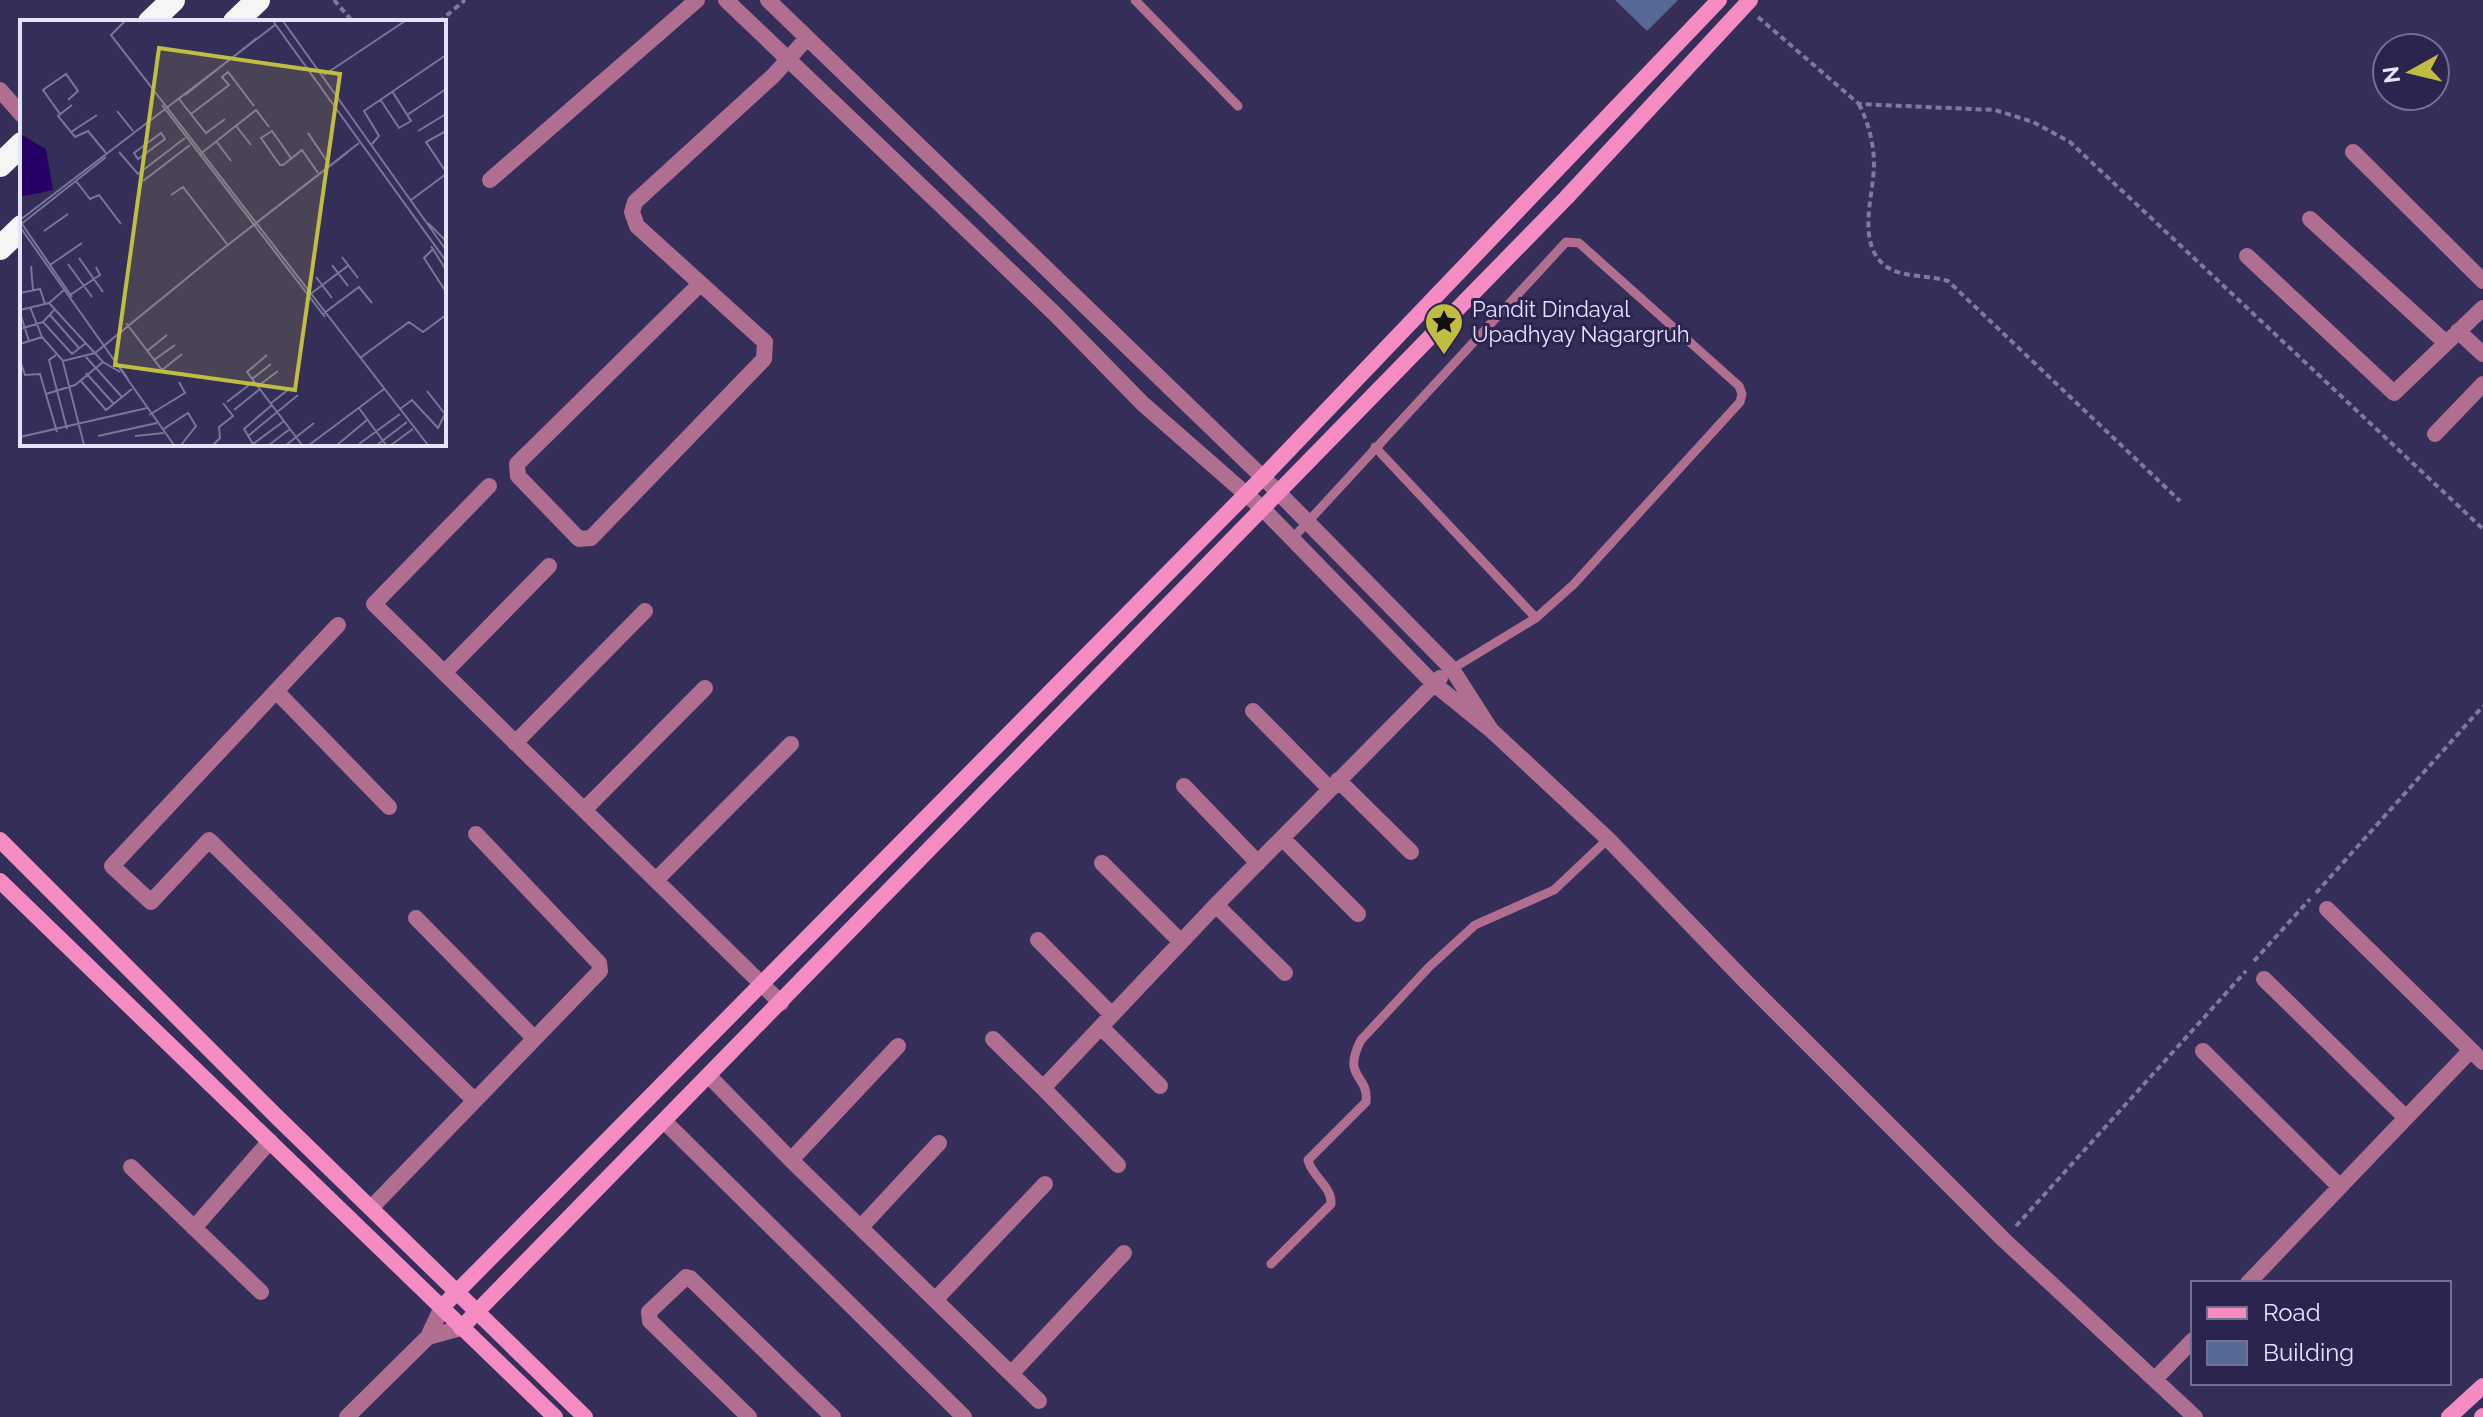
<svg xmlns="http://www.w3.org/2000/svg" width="2483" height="1417" font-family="Raleway,sans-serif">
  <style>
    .building { fill: #576895 }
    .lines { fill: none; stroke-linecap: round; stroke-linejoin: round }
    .path { stroke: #7e7a9f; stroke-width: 4; stroke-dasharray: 6 4; stroke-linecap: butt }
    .lane { stroke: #b06e90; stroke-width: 9 }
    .street { stroke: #b06e90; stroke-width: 16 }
    .secondary { stroke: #f58bc3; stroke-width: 16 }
    .highway { stroke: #f5f5f5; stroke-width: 24 }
    .labels { text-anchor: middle; stroke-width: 6; stroke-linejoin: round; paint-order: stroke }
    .poi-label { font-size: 22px; fill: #e4e3fe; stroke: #2a244e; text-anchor: start }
    .inset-road { fill: none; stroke: #7a769b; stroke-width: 2 }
    .view { fill: #c0be40; fill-opacity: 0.15; stroke: #c0be40; stroke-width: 4 }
    .inset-edge { fill: none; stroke: #e4e3fe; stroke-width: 4 }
  </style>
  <rect width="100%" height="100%" fill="#342e59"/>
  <!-- building -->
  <path class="building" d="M1615,0H1678L1647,31Z"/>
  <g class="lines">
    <!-- path -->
    <path class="path" d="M334,0L353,22
      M1758,17L1859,104L1995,110L2033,122L2070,142L2483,529
      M439,22L465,0
      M1859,104C1868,122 1874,143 1874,164C1874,195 1855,245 1887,267C1903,278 1929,275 1948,281L2180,501
      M2316,893L2483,706
      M2254,961L2310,899
      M2016,1226L2246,971"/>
    <!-- lane -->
    <path class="lane" d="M1135,0L1238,106
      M1375,447L1536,618
      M1292,539L1566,242L1579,243L1739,386L1742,394L1740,402L1573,585L1536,618L1452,669
      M1271,1264L1331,1204C1332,1186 1312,1177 1308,1160L1366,1102C1369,1073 1341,1079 1361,1040L1429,967L1475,925L1554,890L1608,839"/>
    <!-- street -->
    <path class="street" d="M726,0L1055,314L1142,403L1263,509L1433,683L1491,730L1452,669L1279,493L768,0
      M0,90L22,115
      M2353,152L2483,281
      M490,180L697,0
      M2310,219L2446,343
      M2247,256L2394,393L2483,308
      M700,284L517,464L518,476L579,539L591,538L764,359L765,342L637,226L632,212L635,202L774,75L807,38
      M2458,331L2483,354
      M2435,434L2483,384
      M489,486L374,604L781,1003
      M338,625L112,866L151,902L209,840L473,1099
      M444,673L549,566
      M276,691L389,807
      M1253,711L1330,789
      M1491,730L1608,839L1746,982L2004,1240L2195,1417
      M515,743L645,611
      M1338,780L1411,852
      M1184,786L1258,863
      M584,810L705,688
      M1282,838L1358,914
      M1102,863L1181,942
      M656,880L791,744
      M1216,905L1285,973
      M416,918L534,1038
      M1038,940L1112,1015
      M2264,979L2406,1118
      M1101,1027L1160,1086
      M993,1039L1043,1088
      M2471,1050L2483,1062
      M2203,1051L2340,1187
      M709,1076L791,1160L1039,1401
      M665,1122L964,1417
      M791,1160L898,1046
      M1118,1165L1043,1088L1216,905L1440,678
      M131,1167L261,1292
      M371,1208L600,971L599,963L476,834
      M861,1227L939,1143
      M194,1228L270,1141
      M2248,1283L2471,1050L2327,909
      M935,1300L1045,1184
      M428,1337L461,1328
      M1011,1374L1124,1253
      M2155,1379L2193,1340
      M347,1417L428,1337L442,1307
      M749,1417L650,1321L649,1312L686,1277L690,1278L833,1417"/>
    <!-- secondary -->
    <path class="secondary" d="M0,840L275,1115L585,1417
      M0,881L555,1417
      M442,1307L1262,478L1719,0
      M461,1328L1566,198L1750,0
      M2449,1417L2483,1386
      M2482,1417L2483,1416"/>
    <!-- highway -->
    <path class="highway" d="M150,22L173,0
      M235,22L258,0
      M0,165L22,144
      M0,248L22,227"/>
  </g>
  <!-- icons -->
  <defs>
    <g id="sight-pin" transform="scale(2)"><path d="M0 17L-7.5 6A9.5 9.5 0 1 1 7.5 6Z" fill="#c0be40" stroke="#2a244e"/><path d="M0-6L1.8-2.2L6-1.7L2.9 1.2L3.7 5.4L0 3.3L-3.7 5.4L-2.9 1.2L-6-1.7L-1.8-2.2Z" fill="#111"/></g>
  </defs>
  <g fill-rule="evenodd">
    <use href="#sight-pin" x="1444" y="322"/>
  </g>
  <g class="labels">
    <!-- poi labels -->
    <g class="poi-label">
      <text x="1472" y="317">Pandit Dindayal<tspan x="1472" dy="25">Upadhyay Nagargruh</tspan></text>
    </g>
  </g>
  <!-- overview -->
  <g transform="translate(20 20)">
    <rect width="426" height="426" fill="#342e59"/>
    <path d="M0,114L26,129L33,170L0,177Z" fill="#270066"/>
    <path class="inset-road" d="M105,1L91,15L408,425M253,1L426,241M263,1L426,230M304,55L385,1M165,75L237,18M159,79L186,113L205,99M360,79L379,108L391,101L372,71M52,85L38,96L55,117L68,111L86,133M142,85L305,297M97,91L113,111M40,94L23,70L46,54L58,71L48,80M171,94L209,65L202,57L208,52L234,86M387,95L426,69M216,106L231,125M398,111L426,94M426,111L406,122L426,152M51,112L77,95M141,113L145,119L118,139L114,133ZM288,113L309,144M196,121L211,141M352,124L359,116L344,91L426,35M99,132L118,154L165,118M328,132L200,231L339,123M179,135L236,90L249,107M271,138L252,111L241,118L260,145H263L282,130L298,153M56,161L70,179L79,175L101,204M123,161L170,125M151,175L163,167L207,224M391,180L426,154M0,200L255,5M0,201L52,277M408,203L426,221M0,205L86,137M0,207L154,425M24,211L48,194M411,226L426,250M413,229L404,238L426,272M322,237L338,258M59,238L83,272M48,244L72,277M30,245L62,223M312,245L328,266M11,246L13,270M296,257L312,278M0,273L20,269L25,284M50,275L80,255L76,247M289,275L329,245M29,283L83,342L100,352M35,289L23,302L52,334L66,323M0,290L29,283L44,270M0,293L9,321M303,294L339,267L352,283M30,295L59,328M106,303L142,350L162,334M0,309L23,302M22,317L43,341L75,333L200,231M0,324L22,317L10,287M127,331L147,315M36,335L29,340L47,409M247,335L227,352L282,425M66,337L102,377M93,337L108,359M340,338L389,302L403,312L426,295M134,340L155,325M0,341L5,355L20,354L37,412M43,342L64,425M66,353L94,384M232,359L251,344M60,360L86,390L112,369M238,366L258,351M26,374L55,365L83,342M207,382L234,361M250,384L269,369M252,385L224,409L233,424L264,401M339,388L366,425M380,389L392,380L418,408L425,394L407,371M214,390L240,369M129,395L165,373L159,362M142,410L168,393L176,406L161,425M78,416L137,403M115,416L144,413M228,416L278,375M0,417L127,388M339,424L380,394M193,425L200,418L199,407L213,396L203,383M249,425L270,409M266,425L294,403M289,425L364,369M317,425L347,400M357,425L387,402M371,425L393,409"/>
    <path class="view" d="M139,28L320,54L275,370L95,345Z"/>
    <rect width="426" height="426" class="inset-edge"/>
  </g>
  <!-- legend -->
  <rect x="2191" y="1281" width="260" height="104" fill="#2a244e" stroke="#747094" stroke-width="2"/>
  <rect x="2207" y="1307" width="40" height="12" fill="#f58bc3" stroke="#747094" stroke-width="2"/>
  <text x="2263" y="1321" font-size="24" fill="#e4e3fe">Road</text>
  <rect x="2207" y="1341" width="40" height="24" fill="#576895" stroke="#747094" stroke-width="2"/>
  <text x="2263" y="1361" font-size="24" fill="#e4e3fe">Building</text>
  <!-- north arrow -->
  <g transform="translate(2411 72) rotate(262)"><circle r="38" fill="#2a244e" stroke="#747094" stroke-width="2"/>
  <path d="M0-6L14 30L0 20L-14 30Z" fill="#c0be40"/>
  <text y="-12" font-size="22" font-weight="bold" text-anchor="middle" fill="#e4e3fe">N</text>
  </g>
</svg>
